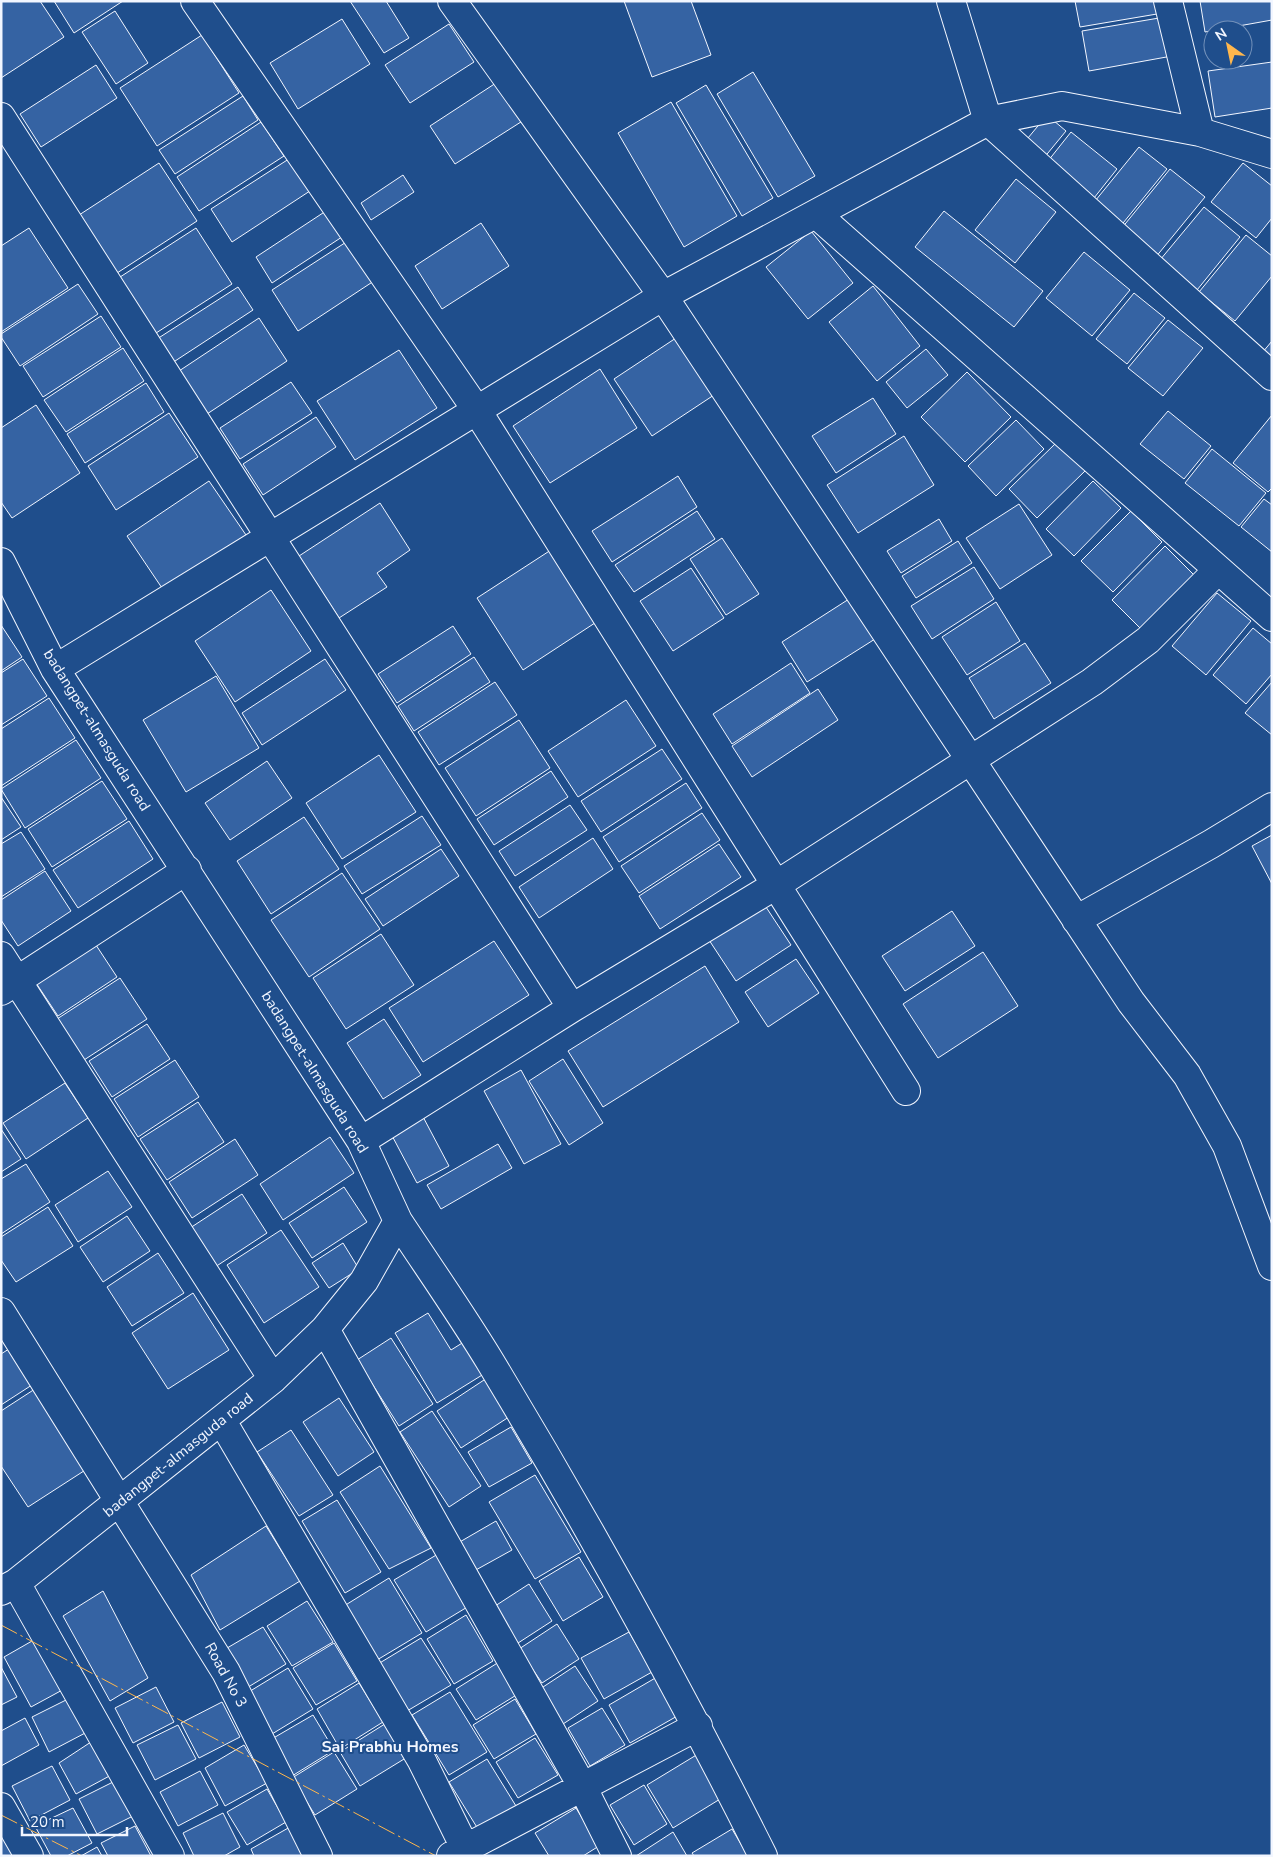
<svg xmlns="http://www.w3.org/2000/svg" width="1273" height="1857" font-family="'Nunito Sans',sans-serif">
  <style>
    .building { fill: #3563a3; stroke: #f2f6ff }
    .lines { fill: none; stroke-linecap: round; stroke-linejoin: round }
    .minor-casing { stroke: #f2f6ff; stroke-width: 30 }
    .minor { stroke: #1f4e8c; stroke-width: 28 }
    .power { stroke: #ffb74d; stroke-width: 1; stroke-dasharray: 18 4 2.5 4; stroke-linecap: butt }
    .labels { text-anchor: middle; stroke-width: 4; stroke-linejoin: round; paint-order: stroke }
    .street-label { font-size: 15px; fill: #f2f6ff; stroke: #1f4e8c }
    .neighbourhood-label { font-size: 16px; font-weight: bold; fill: #f2f6ff; stroke: #1f4e8c }
  </style>
  <rect width="100%" height="100%" fill="#1f4e8c"/>
  <!-- building -->
  <path class="building" d="M3,1H40L64,37L1,78V3Z
    M54,1H123L74,33Z
    M350,1H386L409,38L384,53Z
    M624,1H691L711,55L652,77Z
    M1075,1H1154L1157,14L1080,27Z
    M1200,1H1272V20L1205,32Z
    M115,11L148,63L116,84L82,32Z
    M1165,17L1172,56L1089,71L1082,31Z
    M342,19L370,64L298,109L270,63Z
    M449,24L474,62L410,103L385,65Z
    M202,35L239,93L157,146L120,88Z
    M1272,62V108L1215,117L1208,71Z
    M96,65L117,98L41,147L20,114Z
    M753,72L815,176L778,197L717,94Z
    M499,81L524,120L455,164L430,126Z
    M706,85L773,198L742,216L676,103Z
    M243,96L258,120L175,174L159,150Z
    M671,102L737,216L684,247L618,133Z
    M1047,115L1066,131L1043,159L1023,144Z
    M261,122L284,156L199,211L177,177Z
    M1071,132L1117,169L1094,198L1048,161Z
    M1139,147L1167,169L1119,228L1091,206Z
    M295,155L316,187L232,242L211,209Z
    M159,163L197,221L114,275L76,217Z
    M1243,163L1272,186V218L1256,238L1211,202Z
    M1170,169L1205,197L1155,258L1121,229Z
    M403,175L414,192L371,220L361,203Z
    M1016,179L1056,212L1015,263L975,230Z
    M332,207L348,233L272,283L256,257Z
    M1204,207L1240,237L1197,290L1160,260Z
    M944,211L1043,291L1014,327L915,247Z
    M481,223L509,266L442,309L415,266Z
    M29,228L68,288L1,332V246Z
    M196,228L232,284L153,335L117,279Z
    M811,231L853,283L808,319L766,267Z
    M1246,235L1272,256V276L1235,321L1199,292Z
    M354,237L380,277L298,331L272,290Z
    M1084,252L1130,290L1092,336L1046,298Z
    M78,284L98,314L20,366L1,337V334Z
    M873,286L920,346L877,381L829,322Z
    M238,287L253,310L172,363L157,339Z
    M1134,293L1165,318L1127,364L1096,339Z
    M101,316L121,347L43,397L23,366Z
    M259,318L287,361L207,414L179,371Z
    M1168,320L1203,348L1163,396L1128,368Z
    M679,336L717,393L652,436L614,379Z
    M1272,341V361L1262,353Z
    M123,348L144,381L66,432L44,400Z
    M926,349L948,375L907,408L886,382Z
    M399,350L437,408L355,460L317,401Z
    M600,369L637,428L550,483L513,426Z
    M967,372L1011,417L965,462L921,417Z
    M291,382L312,413L240,459L220,428Z
    M146,383L164,412L85,463L67,434Z
    M873,398L896,434L836,473L812,436Z
    M36,405L80,473L12,518L1,502V428Z
    M1168,411L1211,446L1184,479L1140,444Z
    M169,413L198,457L116,510L88,466Z
    M1272,415V488L1268,492L1233,463Z
    M316,417L336,447L263,495L243,464Z
    M1016,420L1044,449L996,496L968,466Z
    M904,436L934,485L858,533L827,485Z
    M1058,441L1086,470L1037,518L1009,489Z
    M1212,449L1266,493L1239,526L1185,483Z
    M678,476L697,507L612,562L592,531Z
    M209,481L246,535L164,591L127,536Z
    M1093,481L1121,508L1074,556L1046,529Z
    M1264,499L1272,505V552L1241,527Z
    M380,503L410,550L377,573L387,587L339,618L299,556Z
    M1019,504L1052,555L1000,589L966,538Z
    M697,511L715,539L634,592L615,565Z
    M1131,511L1162,542L1113,592L1081,561Z
    M939,519L952,541L901,573L887,551Z
    M722,538L759,594L726,615L690,559Z
    M958,541L972,563L916,598L902,576Z
    M1165,546L1194,575L1141,629L1112,600Z
    M554,548L601,619L523,670L477,598Z
    M974,567L994,599L932,639L911,606Z
    M691,568L724,618L673,651L640,601Z
    M271,590L311,651L235,702L195,641Z
    M1217,593L1251,621L1206,675L1172,646Z
    M849,599L875,639L807,682L782,642Z
    M996,602L1020,641L967,675L942,637Z
    M1,625L22,657L1,671Z
    M453,626L471,654L397,703L378,674Z
    M1253,628L1272,644V674L1246,704L1213,675Z
    M1025,643L1051,683L994,719L969,678Z
    M474,657L490,682L414,731L398,706Z
    M23,659L47,696L1,725V673Z
    M325,659L346,690L262,745L242,713Z
    M791,663L810,693L732,744L713,714Z
    M216,676L259,748L186,792L143,720Z
    M495,682L517,715L439,765L418,732Z
    M1272,682V735L1245,713Z
    M818,689L838,720L752,777L732,746Z
    M49,698L75,738L1,786V729Z
    M626,700L656,746L578,797L548,751Z
    M519,720L550,768L476,816L445,768Z
    M76,740L101,778L25,828L1,789Z
    M662,749L682,779L601,832L581,801Z
    M379,755L416,812L342,859L306,803Z
    M267,761L292,798L230,840L205,803Z
    M551,771L568,797L494,845L477,819Z
    M102,781L127,819L52,867L28,829Z
    M686,783L702,808L619,862L603,837Z
    M1,797L21,827L1,840Z
    M570,805L587,830L515,876L499,851Z
    M702,813L720,840L639,893L621,866Z
    M422,816L441,845L362,894L344,866Z
    M304,817L339,869L271,914L237,861Z
    M129,821L153,859L78,908L53,870Z
    M21,832L45,869L1,897V844Z
    M1272,835V884L1252,846Z
    M593,838L613,869L539,918L519,887Z
    M719,844L741,877L660,929L639,896Z
    M441,849L459,876L383,926L365,899Z
    M45,871L71,911L18,946L1,920V900Z
    M342,873L380,929L309,977L271,920Z
    M764,904L791,945L736,981L709,940Z
    M952,911L975,946L905,991L882,956Z
    M381,934L414,985L346,1029L313,978Z
    M494,941L529,995L423,1062L389,1008Z
    M94,942L117,977L58,1016L34,980Z
    M983,952L1018,1006L938,1058L903,1004Z
    M796,959L819,993L768,1027L745,992Z
    M705,966L739,1022L603,1107L568,1051Z
    M120,978L147,1019L84,1060L57,1019Z
    M384,1019L421,1075L383,1099L347,1043Z
    M147,1024L170,1059L112,1097L89,1061Z
    M563,1059L603,1123L569,1145L529,1081Z
    M175,1060L199,1097L138,1137L114,1099Z
    M521,1070L561,1144L524,1164L484,1091Z
    M65,1083L88,1118L26,1159L3,1123Z
    M198,1102L224,1142L167,1180L140,1139Z
    M421,1113L449,1166L417,1183L389,1130Z
    M1,1129L21,1159L1,1172Z
    M330,1137L354,1173L283,1220L260,1184Z
    M235,1139L258,1175L192,1218L169,1182Z
    M498,1144L512,1168L441,1209L427,1185Z
    M26,1164L50,1202L1,1234V1179Z
    M108,1171L132,1207L78,1242L55,1205Z
    M344,1187L367,1222L312,1258L289,1223Z
    M242,1194L267,1233L212,1269L187,1230Z
    M48,1207L73,1246L16,1282L1,1260V1237Z
    M127,1216L150,1251L103,1282L80,1247Z
    M281,1230L319,1287L264,1323L227,1265Z
    M343,1243L359,1269L329,1288L312,1263Z
    M158,1253L184,1293L132,1326L107,1287Z
    M193,1293L229,1350L168,1389L132,1333Z
    M428,1313L451,1350L467,1340L487,1372L437,1403L395,1333Z
    M391,1338L433,1404L399,1426L357,1360Z
    M12,1347L35,1383L1,1405V1354Z
    M487,1378L512,1415L461,1448L437,1411Z
    M38,1387L90,1467L28,1507L1,1466V1411Z
    M339,1398L374,1452L338,1476L303,1422Z
    M432,1411L481,1486L449,1507L400,1432Z
    M511,1427L532,1463L489,1487L468,1452Z
    M291,1430L333,1495L299,1516L257,1452Z
    M380,1466L431,1548L389,1569L340,1492Z
    M535,1475L581,1552L535,1579L489,1502Z
    M337,1500L381,1572L345,1593L302,1521Z
    M496,1521L512,1550L474,1571L458,1543Z
    M266,1526L300,1581L220,1630L191,1575Z
    M438,1554L469,1606L426,1632L394,1580Z
    M579,1557L603,1597L563,1621L539,1581Z
    M389,1578L422,1633L377,1660L344,1606Z
    M529,1584L552,1621L515,1645L492,1608Z
    M103,1591L148,1678L110,1701L63,1616Z
    M307,1601L333,1642L292,1666L267,1626Z
    M466,1615L493,1661L454,1684L427,1639Z
    M557,1624L579,1659L542,1683L519,1649Z
    M263,1627L286,1664L245,1689L222,1651Z
    M629,1632L652,1672L604,1699L581,1658Z
    M39,1637L66,1688L31,1707L4,1657Z
    M421,1638L451,1685L407,1711L378,1664Z
    M334,1643L357,1681L316,1705L293,1668Z
    M499,1662L518,1694L476,1720L456,1689Z
    M575,1666L598,1701L563,1724L540,1689Z
    M1,1667L17,1697L1,1705Z
    M288,1668L313,1709L272,1734L247,1693Z
    M657,1677L679,1715L630,1743L609,1705Z
    M359,1683L383,1722L340,1749L317,1709Z
    M156,1687L174,1722L133,1743L115,1708Z
    M450,1692L487,1752L449,1775L412,1715Z
    M72,1697L89,1731L49,1752L32,1717Z
    M515,1699L536,1734L494,1759L473,1725Z
    M222,1702L240,1737L199,1758L181,1723Z
    M602,1708L625,1745L590,1766L568,1728Z
    M313,1715L334,1750L292,1776L270,1740Z
    M25,1718L39,1745L1,1766V1731Z
    M388,1722L409,1756L360,1786L340,1752Z
    M178,1725L196,1759L155,1780L137,1745Z
    M535,1738L558,1775L518,1798L496,1762Z
    M94,1740L115,1773L76,1794L59,1763Z
    M244,1745L267,1783L225,1806L205,1768Z
    M334,1752L357,1789L315,1815L292,1778Z
    M698,1754L725,1796L673,1828L647,1785Z
    M487,1759L516,1806L478,1829L449,1782Z
    M52,1766L70,1800L30,1821L12,1786Z
    M200,1771L218,1805L178,1826L160,1792Z
    M119,1779L137,1814L97,1834L79,1799Z
    M644,1785L667,1824L634,1845L610,1805Z
    M267,1789L286,1822L247,1845L227,1812Z
    M73,1808L92,1843L67,1856H51L35,1826Z
    M576,1808L599,1846L583,1856H549L535,1833Z
    M223,1813L240,1847L224,1856H194L183,1833Z
    M135,1826L151,1856H108L101,1843Z
    M290,1827L307,1856H254L251,1849Z
    M732,1829L748,1856H694L692,1853Z
    M673,1832L687,1856H636Z
    M1,1833L16,1856H1Z
    M97,1847L102,1856H81Z"/>
  <g class="lines">
    <!-- minor casing -->
    <g class="minor-casing">
      <path id="minor" d="M195,1L476,409L906,1091
        M452,1L663,296L1131,1002L1187,1075L1227,1146L1272,1266
        M951,1L988,121L1272,376
        M1168,1L1200,132
        M1,117L572,1008
        M816,214L1272,617
        M1,562L55,669L361,1141L398,1221L364,1281L325,1329L273,1379L16,1583L1,1591
        M55,669L663,296L988,121L1062,106L1200,132L1272,154
        M1076,920L1211,844L1272,807
        M1,956L273,1379
        M1,991L187,870
        M361,1141L572,1008L776,885L1092,682L1148,640L1218,570
        M398,1221C429,1268 462,1315 491,1363C588,1524 679,1688 763,1856
        M1,1312L226,1672L318,1856
        M325,1329L582,1786L617,1856
        M222,1421L422,1761L469,1856
        M16,1583L170,1856
        M1,1807L29,1856
        M451,1856L698,1726"/>
    </g>
    <!-- minor -->
    <use href="#minor" class="minor"/>
    <!-- power -->
    <path class="power" d="M1,1625L436,1856
      M1,1815L82,1856"/>
  </g>
  <g class="labels">
    <!-- street labels -->
    <g class="street-label">
      <text transform="translate(97 730) rotate(58)" y="5">badangpet-almasguda road</text>
      <text transform="translate(315 1072) rotate(58)" y="5">badangpet-almasguda road</text>
      <text transform="translate(178 1455) rotate(-39)" y="5">badangpet-almasguda road</text>
      <text transform="translate(226 1675) rotate(61)" y="5">Road No 3</text>
    </g>
    <!-- neighbourhood labels -->
    <g class="neighbourhood-label">
      <text x="390" y="1752">Sai Prabhu Homes</text>
    </g>
  </g>
  <!-- border -->
  <rect width="1273" height="1857" fill="none" stroke="#f2f6ff" stroke-width="5"/>
  <!-- north arrow -->
  <g transform="translate(1228 45) rotate(327)"><circle r="24" fill="#1f4e8c" stroke="#7391ba"/>
  <path d="M0-4L9 19L0 12L-9 19Z" fill="#ffb74d"/>
  <text y="-8" font-size="14" font-weight="bold" text-anchor="middle" fill="#f2f6ff">N</text>
  </g>
  <!-- scale -->
  <path d="M22 1827v8h105v-8" fill="none" stroke="#f2f6ff" stroke-width="2.5"/>
  <text x="30" y="1827" font-size="15" fill="#f2f6ff" stroke="#1f4e8c" stroke-width="4" paint-order="stroke">20 m</text>
</svg>
